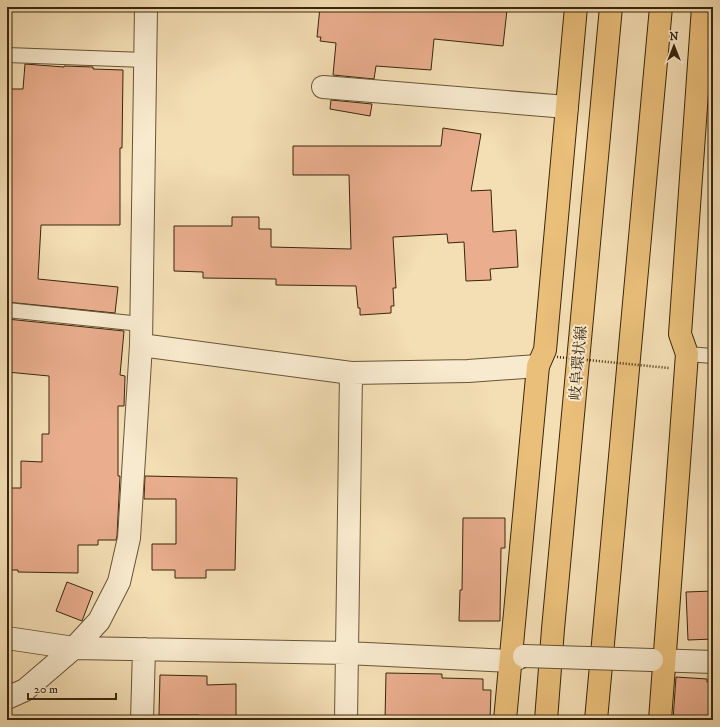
<svg xmlns="http://www.w3.org/2000/svg" width="720" height="727" font-family="'IM FELL DW Pica','Noto Serif JP',serif">
  <style>
    .building { fill: #eaae8e; stroke: #39260c }
    .lines { fill: none; stroke-linecap: round; stroke-linejoin: round }
    .lane-casing { stroke: #685436; stroke-width: 16 }
    .street-casing { stroke: #685436; stroke-width: 24 }
    .primary-casing { stroke: #39260c; stroke-width: 24 }
    .lane { stroke: #f8eace; stroke-width: 14 }
    .street { stroke: #f8eace; stroke-width: 22 }
    .primary { stroke: #eabf7a; stroke-width: 22 }
    .street-bridge-casing { stroke: #685436; stroke-width: 24; stroke-linecap: butt }
    .path-bridge { stroke: #39260c; stroke-width: 2.5; stroke-dasharray: 1 2; stroke-linecap: butt }
    .street-bridge { stroke: #f8eace; stroke-width: 22 }
    .labels { text-anchor: middle; stroke-width: 4; stroke-linejoin: round; paint-order: stroke }
    .street-label { font-size: 15px; fill: #39260c; stroke: #f8eace }
  </style>
  <rect width="100%" height="100%" fill="#f4deb4"/>
  <filter id="stains"><feTurbulence type="fractalNoise" baseFrequency=".005" numOctaves="4"/><feColorMatrix values="0 0 0 0 .2 0 0 0 0 .09 0 0 0 0 .02 0 0 0 .5 -.17"/></filter>
  <radialGradient id="worn" r=".72"><stop offset=".6" stop-color="#630" stop-opacity="0"/><stop offset="1" stop-color="#630" stop-opacity=".3"/></radialGradient>
  <!-- building -->
  <path class="building" d="M320,7H481L507,10L503,46L434,39L431,70L376,66L374,79L333,75L336,43L320,41L321,37H317Z
    M25,64L64,67V66L93,67V69L123,70L122,148H120V225H41L38,279L118,287L115,313L7,302V89H23Z
    M331,100L372,104L370,116L330,109Z
    M443,128L481,134L471,191L491,190L493,232L516,230L518,267L490,269L491,280L466,281L464,242L448,243L447,234L393,237L396,288H393L394,306H391V313L360,315V308H358L356,286L276,285V279L203,278V272L174,271V226H232V217H259V229H271V247L351,249L349,175H293V146H441Z
    M7,319L124,331L120,375L125,376L124,406H118V476H120L117,536L116,540H98V545H78V573L18,572V570H7V488H21V461L42,462V434H49V376L7,372Z
    M145,476L237,478L235,570H206V578H175V570H152V544H176V499H144Z
    M463,518H505V548H501L500,621H459L460,590H462Z
    M67,582L93,592L82,621L56,611Z
    M713,591V639L688,640L686,592Z
    M386,673L442,674V678L483,679V690H491L490,720H385Z
    M160,675L207,676V685L236,684V720H199V715H159Z
    M676,677L707,679V682H713V720H673Z"/>
  <g class="lines">
    <!-- lane casing -->
    <g class="lane-casing">
      <path id="lane" d="M7,55L145,60
        M7,310L141,324
        M687,354L713,356"/>
    </g>
    <!-- street casing -->
    <g class="street-casing">
      <path id="street" d="M323,87L567,107
        M141,345L351,373L468,371L538,366
        M7,638L74,648L347,653L511,661L524,656
        M652,660L713,662
        M7,698L25,690L74,648L99,621L119,582L129,538L141,345L146,7
        M142,720L144,649
        M346,720L351,373"/>
    </g>
    <!-- primary casing -->
    <g class="primary-casing">
      <path id="primary" d="M505,720L538,366L545,350L576,7
        M546,720L553,629L611,7
        M596,720L661,7
        M660,720L687,354L680,334L703,7"/>
    </g>
    <!-- lane -->
    <use href="#lane" class="lane"/>
    <!-- street -->
    <use href="#street" class="street"/>
    <!-- primary -->
    <use href="#primary" class="primary"/>
    <!-- street-bridge casing -->
    <g class="street-bridge-casing">
      <path id="street-bridge" d="M524,656L652,660"/>
    </g>
    <!-- path-bridge -->
    <path class="path-bridge" d="M557,357L669,368"/>
    <!-- street-bridge -->
    <use href="#street-bridge" class="street-bridge"/>
  </g>
  <g class="labels">
    <!-- street labels -->
    <g class="street-label">
      <text transform="translate(578 363) rotate(-85)" y="5">岐阜環状線</text>
    </g>
  </g>
  <!-- margin -->
  <rect width="720" height="727" fill="none" stroke="#f4deb4" stroke-width="24"/>
  <rect x="8" y="8" width="704" height="711" fill="none" stroke="#39260c" stroke-width="2"/>
  <rect x="12" y="12" width="696" height="703" fill="none" stroke="#39260c"/>
  <!-- north arrow -->
  <g transform="translate(674 46)" stroke="#f8eace" stroke-width="3" paint-order="stroke">
  <path d="M0-3L7 15L0 10L-7 15Z" fill="#39260c"/>
  <text y="-6" font-size="11" font-weight="bold" text-anchor="middle" fill="#39260c">N</text>
  </g>
  <!-- scale -->
  <path d="M28 693v6h88v-6" fill="none" stroke="#39260c" stroke-width="2"/>
  <text x="34" y="693" font-size="12" fill="#39260c" stroke="#f8eace" stroke-width="3" paint-order="stroke">20 m</text>
  <rect width="100%" height="100%" filter="url(#stains)"/>
  <rect width="100%" height="100%" fill="url(#worn)"/>
</svg>
